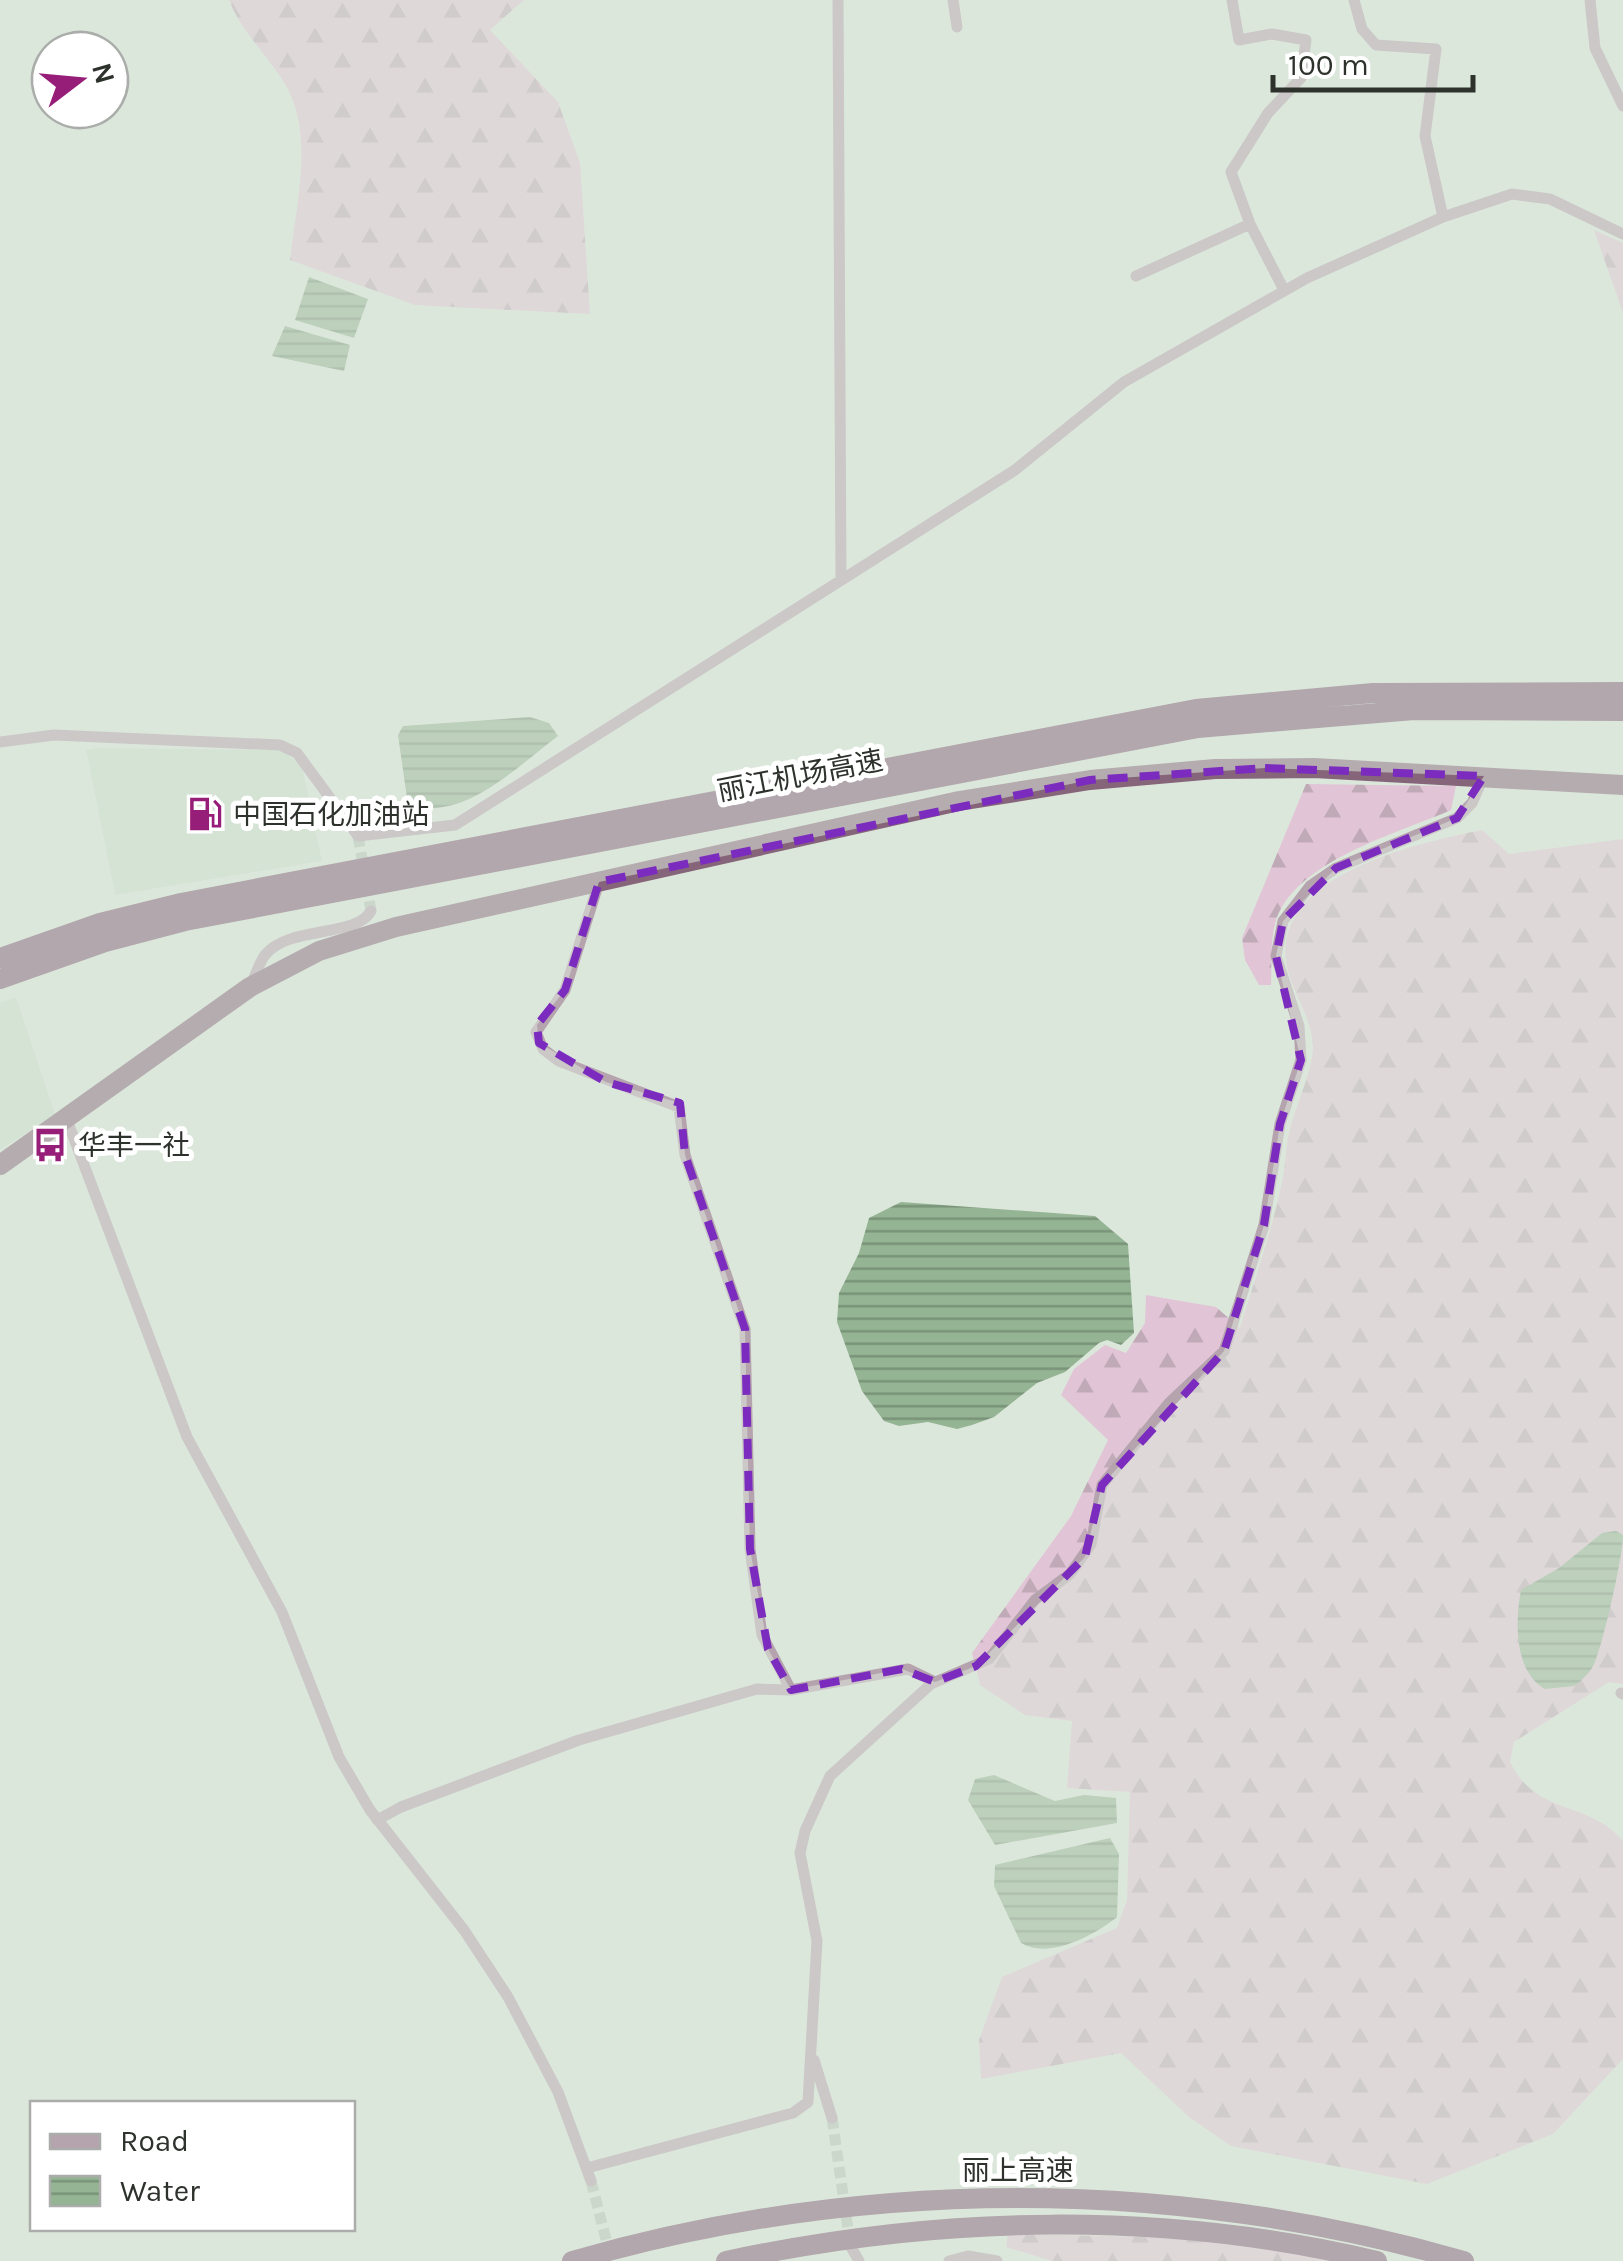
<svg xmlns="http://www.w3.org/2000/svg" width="1623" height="2261" font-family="Karla,'Noto Sans SC',sans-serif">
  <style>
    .built { fill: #cdddcc }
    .forest { fill: url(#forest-firs) }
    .water { fill: url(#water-rules) }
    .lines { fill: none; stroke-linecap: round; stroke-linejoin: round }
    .minor-tunnel { stroke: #b9c3b9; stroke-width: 11; stroke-dasharray: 11 5.5; stroke-linecap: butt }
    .minor { stroke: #b5a3ae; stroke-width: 11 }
    .trunk { stroke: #866479; stroke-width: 20 }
    .motorway { stroke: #7e5a71; stroke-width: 20 }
    .marked { fill: none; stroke: #7b2cbf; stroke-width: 8; stroke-dasharray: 20 12; stroke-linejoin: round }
    .labels { text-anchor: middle; stroke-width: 10; stroke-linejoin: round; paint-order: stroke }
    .street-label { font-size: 28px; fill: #2e322d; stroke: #fff }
    .poi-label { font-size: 28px; fill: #2e322d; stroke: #fff; text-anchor: start }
  </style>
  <defs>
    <pattern id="forest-firs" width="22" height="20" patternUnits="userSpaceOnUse" patternTransform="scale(2.5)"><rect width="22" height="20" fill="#e1c5d6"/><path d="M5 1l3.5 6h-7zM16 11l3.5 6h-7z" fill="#c1aab8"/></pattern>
    <pattern id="water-rules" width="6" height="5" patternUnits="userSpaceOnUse" patternTransform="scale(2.5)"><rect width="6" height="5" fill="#94b493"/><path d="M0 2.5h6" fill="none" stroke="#799378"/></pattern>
  </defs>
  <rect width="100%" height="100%" fill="#dce7dc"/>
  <!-- built -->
  <path class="built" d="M97,748L282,750L302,766L322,861L115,895L86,750Z
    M16,997L55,1114L0,1150V1003Z"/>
  <!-- forest -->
  <path class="forest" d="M229,0H524L490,30L558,102L580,163L590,314L415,305L290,260C296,204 315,135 285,84C267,54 242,33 229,0Z
    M1594,230L1623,243V313Z
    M1306,784L1456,786L1451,810C1399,833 1291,862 1275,924C1270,942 1272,966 1271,985H1259L1245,960L1242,938Z
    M1482,830L1509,854L1623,839V1684L1609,1682L1514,1742L1510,1762C1537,1817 1588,1799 1623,1841V2059L1553,2134L1427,2184L1231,2146L1189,2117L1121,2053L981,2079L979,2040L1002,1977L1117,1928L1127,1900L1130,1792L1067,1788L1072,1721L1025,1715L980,1685L972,1653L1071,1516L1108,1440L1061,1395L1074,1369L1105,1345L1126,1353L1145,1323L1146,1295L1216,1307L1240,1328C1254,1280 1272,1231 1282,1182C1286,1165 1285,1147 1290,1129C1296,1105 1308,1081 1312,1057C1318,1024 1291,994 1286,962C1274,874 1418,843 1482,830Z
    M1008,2234L1208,2238L1357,2261H1052L1006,2247Z"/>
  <!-- water -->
  <path class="water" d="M309,277L368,299L354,338L295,320Z
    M285,326L350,345L344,371L272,356Z
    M530,717L549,723L558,736C516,767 465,822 408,805L398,735L403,726Z
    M901,1202L1095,1216L1128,1244L1134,1333L1121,1345L1107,1340L1099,1343L1065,1372L1037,1383L994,1417L972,1425L957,1429L928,1422L899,1426L884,1421L862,1391L837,1322L839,1293L859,1253L869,1218Z
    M1616,1531L1623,1535C1623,1556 1604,1640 1595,1662C1591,1672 1582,1680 1574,1686L1545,1689C1514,1672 1515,1621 1521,1590L1559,1568L1602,1533Z
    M994,1775L1055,1801L1084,1795L1116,1798L1117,1823L995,1845L968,1800L975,1779Z
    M1110,1838L1119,1854L1117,1917C1095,1935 1049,1960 1021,1943L994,1886L995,1865Z"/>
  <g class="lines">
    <!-- minor-tunnel -->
    <path class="minor-tunnel" d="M358,836L371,911
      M832,2118L850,2243
      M591,2181L610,2255"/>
    <!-- minor -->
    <path class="minor" d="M838,0L841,579
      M953,0L957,27
      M1232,0L1239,40L1272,34L1306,40L1301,78L1268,113L1231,172L1250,224L1284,290
      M1354,0L1362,29L1376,45L1436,49L1425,136L1443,217
      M1590,0L1595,48L1623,106
      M1136,276L1250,224
      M0,742L54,735L280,745L297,753L358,836L455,825L1015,470L1124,382L1307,278L1443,217L1512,194L1550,199L1623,234
      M599,882L565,990L536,1032L543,1049L559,1061L679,1107L685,1155L745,1329L750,1549L762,1635L791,1690
      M251,984C256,975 259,963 265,955C289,925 356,938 371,911
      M67,1120L187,1437L282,1612L339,1757L370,1810L464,1930L508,1997L558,2092L591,2181
      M1621,1693L1623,1694
      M377,1820L401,1807L579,1740L757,1689L791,1690L908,1669L935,1682
      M814,2060L832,2118
      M587,2168L793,2113L808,2102L817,1941L800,1853L805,1831L830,1776L931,1684L989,1659L1035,1600L1070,1574L1091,1544L1102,1485L1169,1403L1224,1351L1264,1225L1280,1124L1301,1060L1299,1026L1276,956L1283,921L1310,886L1336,868L1457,818L1472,803L1484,776
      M851,2247L859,2261
      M949,2261L968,2256L997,2261"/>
    <!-- trunk -->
    <path class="trunk" d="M0,1165L250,987L319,951L396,927L959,801L1090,780L1215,769L1314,768L1623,785"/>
    <!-- motorway -->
    <path class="motorway" d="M0,958L100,923L181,903L1196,709L1373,693L1623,692
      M0,979L105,942L185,921L1198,728L1414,710L1623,711
      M572,2261C866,2177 1170,2177 1464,2261
      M726,2261C940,2215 1163,2210 1377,2261"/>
  </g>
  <!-- marked area -->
  <path d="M0 0H1623V2261H0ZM1265,768L1484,776L1457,818L1336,868L1283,921L1276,956L1301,1060L1280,1124L1264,1225L1224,1351L1102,1485L1085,1557L976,1666L935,1682L902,1669L791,1690L768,1649L750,1549L745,1329L685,1155L680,1103L606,1082L539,1043L537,1025L565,990L599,882L1090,780Z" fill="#dce7dc" fill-opacity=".55" fill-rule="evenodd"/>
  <path class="marked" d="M1265,768L1484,776L1457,818L1336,868L1283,921L1276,956L1301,1060L1280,1124L1264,1225L1224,1351L1102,1485L1085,1557L976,1666L935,1682L902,1669L791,1690L768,1649L750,1549L745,1329L685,1155L680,1103L606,1082L539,1043L537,1025L565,990L599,882L1090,780Z"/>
  <!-- icons -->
  <defs>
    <g id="fuel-bare" transform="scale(2.7)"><path d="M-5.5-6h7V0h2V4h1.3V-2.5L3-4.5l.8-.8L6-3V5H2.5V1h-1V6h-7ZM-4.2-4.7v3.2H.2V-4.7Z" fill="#961d78" stroke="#fff" stroke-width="2.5" paint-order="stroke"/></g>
    <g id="bus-bare" transform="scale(2.7)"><path d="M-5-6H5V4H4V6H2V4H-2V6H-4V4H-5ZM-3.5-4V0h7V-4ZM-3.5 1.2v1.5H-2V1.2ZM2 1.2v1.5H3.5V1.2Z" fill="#961d78" stroke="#fff" stroke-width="2.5" paint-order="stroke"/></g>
  </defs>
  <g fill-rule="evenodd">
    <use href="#fuel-bare" x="205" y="814"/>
    <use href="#bus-bare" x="50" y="1145"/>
  </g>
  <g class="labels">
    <!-- street labels -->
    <g class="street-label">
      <text transform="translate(800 775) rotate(-11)" y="10">丽江机场高速</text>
      <text x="1018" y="2180">丽上高速</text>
    </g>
    <!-- poi labels -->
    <g class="poi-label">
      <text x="233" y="824">中国石化加油站</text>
      <text x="78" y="1155">华丰一社</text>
    </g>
  </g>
  <!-- legend -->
  <rect x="30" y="2101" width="325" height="130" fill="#ffffff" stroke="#abadab" stroke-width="2.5"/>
  <rect x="50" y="2134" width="50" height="15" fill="#b5a3ae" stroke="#abadab" stroke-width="2.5"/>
  <text x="120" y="2151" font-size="30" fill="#2e322d">Road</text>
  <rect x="50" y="2176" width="50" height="30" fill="url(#water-rules)" stroke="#abadab" stroke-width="2.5"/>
  <text x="120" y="2201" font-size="30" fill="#2e322d">Water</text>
  <!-- north arrow -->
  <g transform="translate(80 80) rotate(74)"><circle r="48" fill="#ffffff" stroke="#abadab" stroke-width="2.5"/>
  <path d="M0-8L18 38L0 25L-18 38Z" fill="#961d78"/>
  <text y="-15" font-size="28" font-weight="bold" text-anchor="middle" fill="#2e322d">N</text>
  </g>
  <!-- scale -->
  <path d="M1273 75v15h200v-15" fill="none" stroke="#2e322d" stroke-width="5"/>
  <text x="1288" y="75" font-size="30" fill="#2e322d" stroke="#ffffff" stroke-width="8" paint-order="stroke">100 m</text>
</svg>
